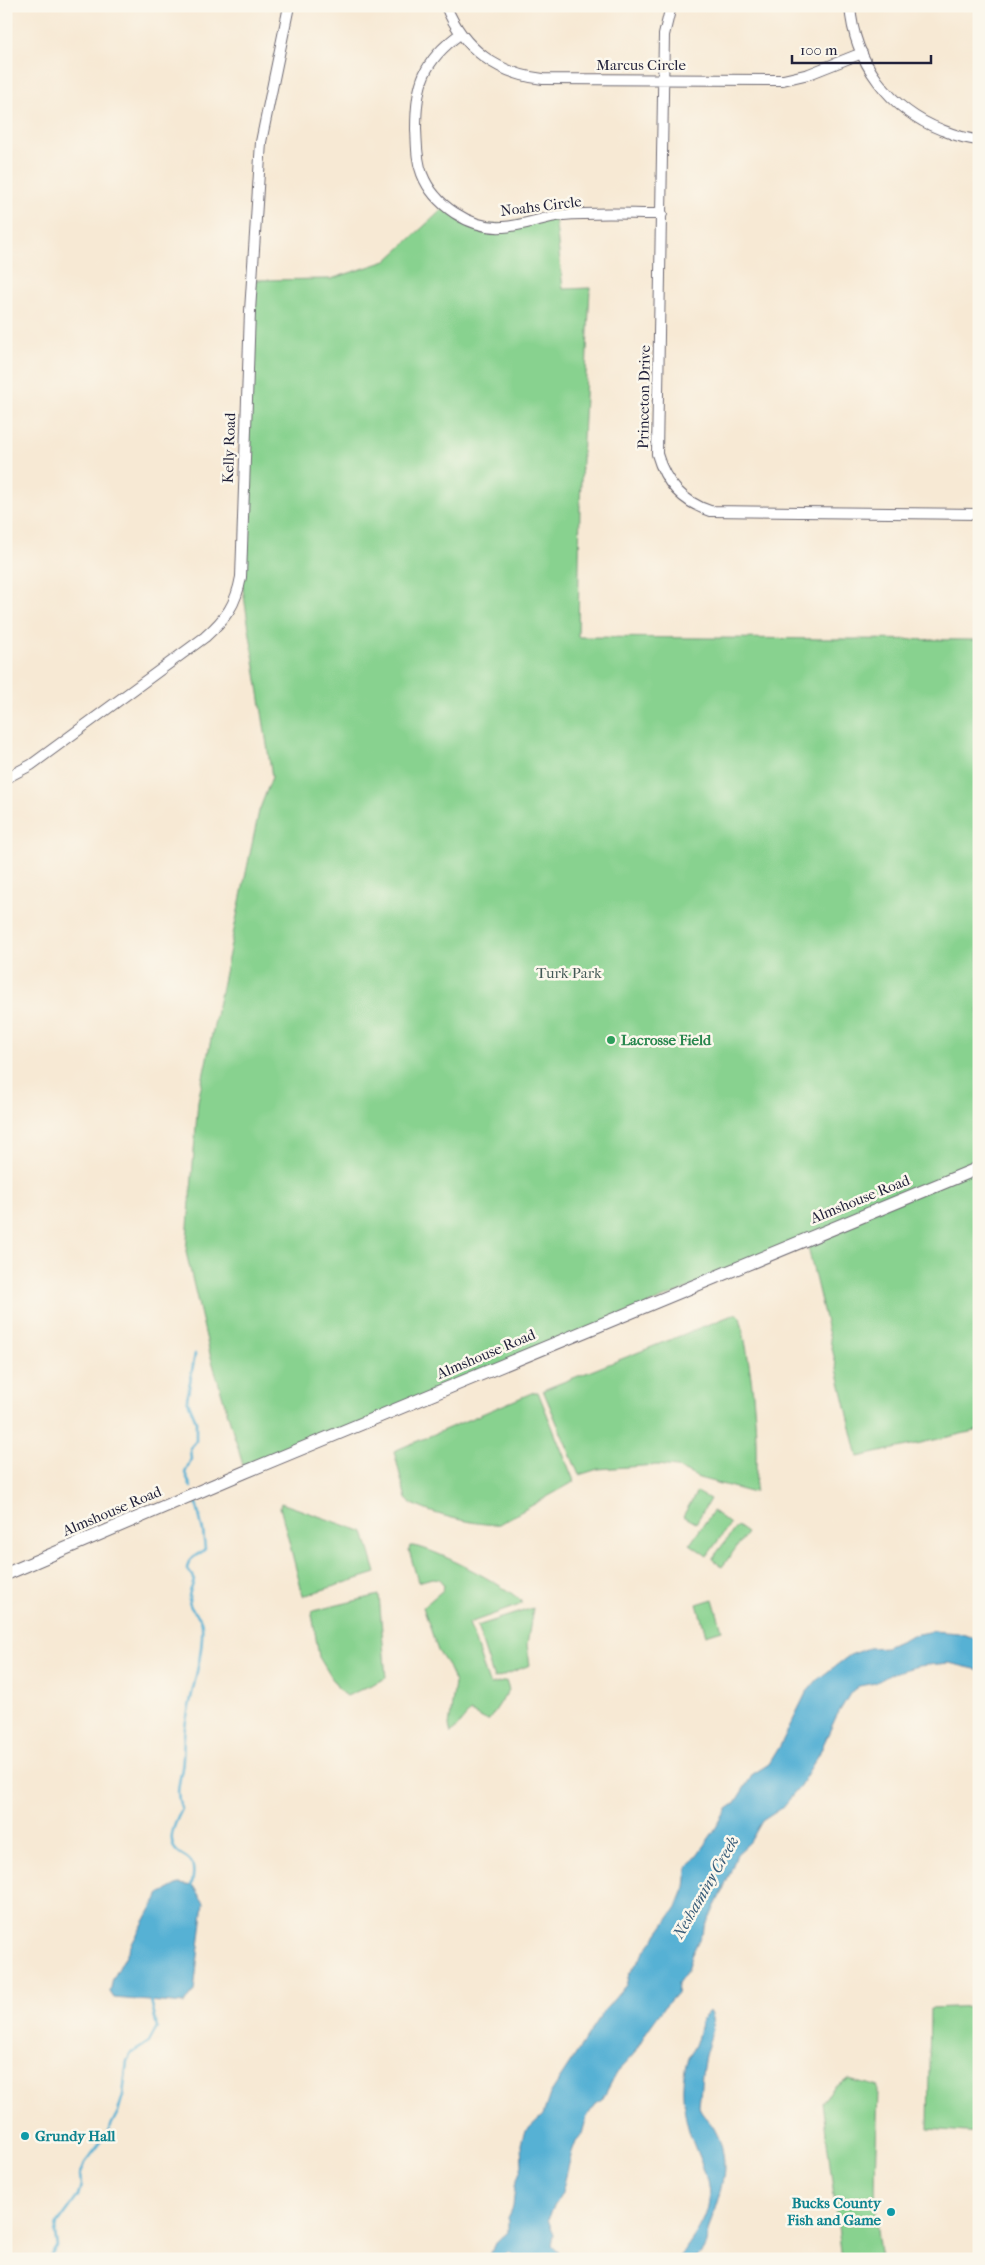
<svg xmlns="http://www.w3.org/2000/svg" width="985" height="2265" font-family="'IM FELL French Canon',serif">
  <style>
    .green { fill: #88d28f; stroke: #557a65 }
    .water { fill: #56b1d4; stroke: #3c6a88 }
    .lines { fill: none; stroke-linecap: round; stroke-linejoin: round }
    .stream { stroke: #56b1d4; stroke-width: 2.5 }
    .minor-casing { stroke: #6d6871; stroke-width: 12 }
    .tertiary-casing { stroke: #6d6871; stroke-width: 14 }
    .minor { stroke: #fff; stroke-width: 10 }
    .tertiary { stroke: #fff; stroke-width: 12 }
    .leisure-dot { fill: #2e9e5b; stroke: #fbf7ec; stroke-width: 2 }
    .culture-dot { fill: #0f9aa8; stroke: #fbf7ec; stroke-width: 2 }
    .labels { text-anchor: middle; stroke-width: 5; stroke-linejoin: round; paint-order: stroke }
    .street-label { font-size: 15px; fill: #22223b; stroke: #fbf7ec }
    .park-label { font-size: 15px; fill: #415754; stroke: #fbf7ec }
    .leisure-label { font-size: 15px; font-weight: bold; fill: #27864d; stroke: #fbf7ec; text-anchor: start }
    .culture-label { font-size: 15px; font-weight: bold; fill: #0d838f; stroke: #fbf7ec; text-anchor: start }
    .water-label { font-size: 16px; font-style: italic; fill: #375b78; stroke: #fbf7ec }
  </style>
  <rect width="100%" height="100%" fill="#fbf7ec"/>
  <filter id="ink" filterUnits="userSpaceOnUse"><feTurbulence type="fractalNoise" baseFrequency=".02" numOctaves="2"/><feDisplacementMap in="SourceGraphic" scale="10" xChannelSelector="R" yChannelSelector="G"/><feConvolveMatrix kernelMatrix="1 2 1 2 8 2 1 2 1" color-interpolation-filters="sRGB"/></filter>
  <filter id="wash" filterUnits="userSpaceOnUse"><feTurbulence type="fractalNoise" baseFrequency=".0096" numOctaves="4" result="noise"/><feDisplacementMap in="SourceGraphic" scale="20" xChannelSelector="R" yChannelSelector="G"/><feGaussianBlur stdDeviation="1.12" result="paint"/><feColorMatrix in="noise" values="0 0 0 0 0 0 0 0 0 0 0 0 0 0 0 0 0 1.4 0 .05"/><feComposite in="paint" operator="in"/></filter>
  <g filter="url(#wash)">
    <rect width="100%" height="100%" fill="#f7e9d4"/>
    <!-- green -->
    <path class="green" d="M446,206L483,226L555,216L563,289L590,288L580,503L578,637L979,640V1430L858,1457L806,1239L245,1472L210,1354L186,1252L198,1101L259,811L272,777L241,577L252,280L331,279L386,261Z
      M735,1314H738L740,1317C753,1374 759,1433 755,1491L750,1492L699,1478L676,1467L657,1465L598,1469L579,1475L543,1390Z
      M534,1392H538L574,1481L570,1484L499,1524C481,1527 418,1512 406,1499L394,1451Z
      M697,1492L710,1499L696,1523L683,1516Z
      M281,1503L364,1532L376,1573L303,1596L280,1507Z
      M713,1511L730,1524L707,1556L690,1544Z
      M737,1526L747,1533L722,1567L712,1559Z
      M410,1546C427,1544 508,1587 521,1601V1604L517,1606L469,1623L488,1681L491,1685L506,1681L509,1690L489,1720H486L470,1712L451,1734L449,1726L455,1683L447,1664L438,1651L423,1607L443,1590L444,1585L439,1579L432,1578L418,1582L409,1550Z
      M379,1595L386,1678L347,1696L339,1690L319,1657L312,1614L313,1611Z
      M713,1599L722,1630L706,1635L697,1604Z
      M533,1608L527,1645L530,1665L494,1679L477,1626Z
      M979,2006V2133L928,2129L930,2008Z
      M849,2079L878,2087C877,2144 871,2203 881,2259H842L822,2102L834,2087Z"/>
    <!-- water -->
    <path class="water" d="M933,1631L958,1633L979,1639V1670L949,1663L918,1666L893,1673L875,1683L859,1686L851,1692L836,1717L819,1754L798,1789L782,1808L762,1821L750,1842L737,1854L727,1881L691,1956L687,1971L678,1983L677,1993L665,2006L647,2031L633,2055L617,2072L602,2100L597,2103L587,2116L582,2134L576,2141L572,2152L562,2192L548,2218L554,2235L552,2246L566,2259H518L509,2252L500,2259H489L494,2245L508,2232V2218L513,2207L515,2186L522,2165L521,2144L524,2133L543,2115L550,2094L604,2011L626,1985L629,1974L677,1907L685,1887L687,1869L712,1834L727,1809L734,1804L753,1774L769,1764L780,1746L806,1693L818,1679L850,1655L869,1648L886,1647L913,1635Z
      M179,1884L193,1886L204,1903L194,1991L185,2004L114,1998L110,1992L113,1979L154,1903L160,1894Z
      M709,2011C719,2027 706,2045 704,2061C701,2076 701,2091 699,2106C701,2115 706,2117 711,2124C717,2132 720,2140 722,2149C729,2175 716,2203 709,2228C706,2238 707,2249 698,2256C693,2260 686,2259 679,2259C691,2239 708,2222 709,2198C709,2176 698,2157 691,2137C683,2114 679,2081 688,2058C690,2054 693,2049 695,2045C701,2031 698,2021 709,2011Z"/>
    <g class="lines">
      <!-- stream -->
      <path class="stream" d="M191,1487L185,1473L191,1459L190,1448L196,1441V1421L187,1399L195,1354
        M191,1887C193,1880 195,1872 192,1864C190,1859 184,1857 180,1854C164,1843 175,1823 182,1809C175,1793 179,1785 182,1768C184,1755 183,1740 185,1727C190,1695 204,1656 202,1625C201,1612 189,1613 189,1599C188,1586 202,1580 187,1570C187,1557 198,1556 205,1549L203,1531L196,1502
        M49,2259L57,2246L55,2233L57,2225L78,2196L81,2185L80,2175L85,2163L105,2137L118,2112L123,2095L127,2061L131,2054L149,2042L157,2027L151,2000"/>
    </g>
  </g>
  <g filter="url(#ink)">
    <g class="lines">
      <!-- minor casing -->
      <g class="minor-casing">
        <path id="minor" d="M446,6C463,49 498,74 543,79L783,80L809,74L862,53
          M671,6L664,35L657,454C665,482 683,502 710,511L979,514
          M850,6C854,62 890,110 942,130C954,135 965,139 979,140
          M460,34C423,61 416,84 416,129C417,144 416,159 422,174C434,205 470,229 503,227C524,226 543,217 563,215C595,212 629,214 662,214
          M6,778L31,765L205,637C226,618 236,605 241,577L250,311L261,142L289,6"/>
      </g>
      <!-- tertiary casing -->
      <g class="tertiary-casing">
        <path id="tertiary" d="M6,1574L245,1472L979,1168"/>
      </g>
      <!-- minor -->
      <use href="#minor" class="minor"/>
      <!-- tertiary -->
      <use href="#tertiary" class="tertiary"/>
    </g>
  </g>
  <!-- markers -->
  <circle class="leisure-dot" cx="611" cy="1040" r="5"/>
  <g class="culture-dot">
    <circle cx="25" cy="2136" r="5"/>
    <circle cx="891" cy="2212" r="5"/>
  </g>
  <g class="labels">
    <!-- street labels -->
    <g class="street-label">
      <text x="641" y="70">Marcus Circle</text>
      <text transform="translate(541 206) rotate(-7)" y="5">Noahs Circle</text>
      <text transform="translate(644 397) rotate(-89)" y="5">Princeton Drive</text>
      <text transform="translate(229 448) rotate(-88)" y="5">Kelly Road</text>
      <text transform="translate(860 1199) rotate(-22)" y="5">Almshouse Road</text>
      <text transform="translate(486 1354) rotate(-23)" y="5">Almshouse Road</text>
      <text transform="translate(112 1511) rotate(-23)" y="5">Almshouse Road</text>
    </g>
    <!-- park labels -->
    <g class="park-label">
      <text x="569" y="978">Turk Park</text>
    </g>
    <!-- leisure labels -->
    <g class="leisure-label">
      <text x="621" y="1045">Lacrosse Field</text>
    </g>
    <!-- culture labels -->
    <g class="culture-label">
      <text x="35" y="2141">Grundy Hall</text>
      <text x="881" y="2208" text-anchor="end">Bucks County<tspan x="881" dy="17">Fish and Game</tspan></text>
    </g>
    <!-- water labels -->
    <g class="water-label">
      <text transform="translate(705 1887) rotate(-60)" y="6">Neshaminy Creek</text>
    </g>
  </g>
  <!-- margin -->
  <rect width="985" height="2265" fill="none" stroke="#fbf7ec" stroke-width="25"/>
  <!-- scale -->
  <path d="M792 55v8h139v-8" fill="none" stroke="#22223b" stroke-width="2.5"/>
  <text x="800" y="55" font-size="15" fill="#22223b" stroke="#fbf7ec" stroke-width="4" paint-order="stroke">100 m</text>
</svg>
